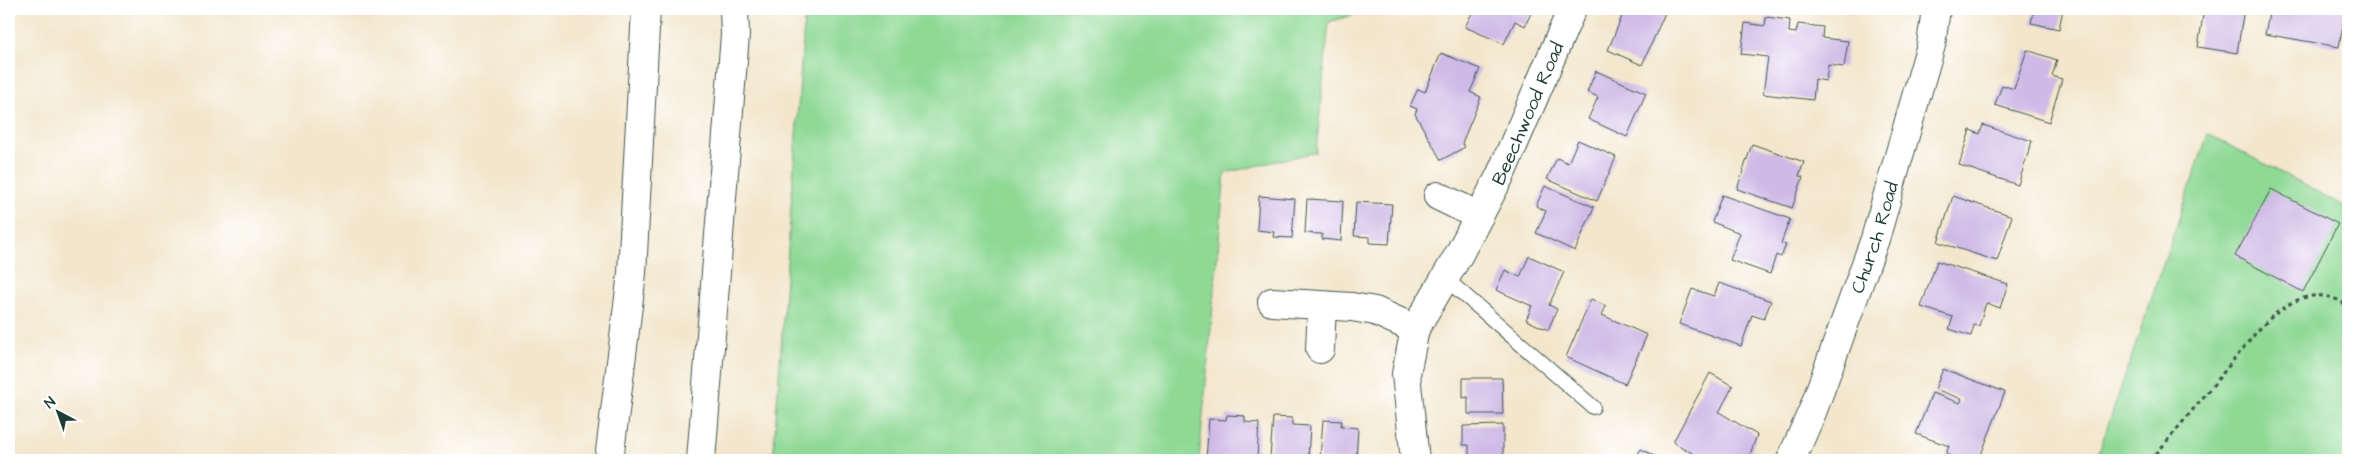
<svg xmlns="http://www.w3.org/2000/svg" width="2357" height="469" font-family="'Architects Daughter',sans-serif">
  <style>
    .green { fill: #8fd995; stroke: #578b64 }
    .building { fill: #cfb9e6 }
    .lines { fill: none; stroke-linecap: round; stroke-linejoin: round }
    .lane-casing { stroke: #3f564b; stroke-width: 16 }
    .street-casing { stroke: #3f564b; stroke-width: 30 }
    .highway-casing { stroke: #3f564b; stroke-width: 30 }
    .path { stroke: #3f564b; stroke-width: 3; stroke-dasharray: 4 4; stroke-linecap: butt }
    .lane { stroke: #fff; stroke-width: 14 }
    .street { stroke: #fff; stroke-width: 28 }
    .highway { stroke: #fff; stroke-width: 28 }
    .labels { text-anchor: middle; stroke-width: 4; stroke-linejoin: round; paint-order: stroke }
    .street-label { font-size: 19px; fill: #1f3d34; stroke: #fff }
  </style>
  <rect width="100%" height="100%" fill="#fff"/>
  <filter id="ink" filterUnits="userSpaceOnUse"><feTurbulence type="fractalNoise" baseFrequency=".02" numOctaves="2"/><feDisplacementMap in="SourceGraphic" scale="10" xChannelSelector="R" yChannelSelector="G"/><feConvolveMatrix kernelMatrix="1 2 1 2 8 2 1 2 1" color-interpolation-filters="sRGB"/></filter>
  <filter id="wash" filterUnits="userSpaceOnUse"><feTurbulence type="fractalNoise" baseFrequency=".0096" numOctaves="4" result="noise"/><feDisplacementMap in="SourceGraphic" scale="20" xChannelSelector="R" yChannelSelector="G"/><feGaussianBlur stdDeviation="1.12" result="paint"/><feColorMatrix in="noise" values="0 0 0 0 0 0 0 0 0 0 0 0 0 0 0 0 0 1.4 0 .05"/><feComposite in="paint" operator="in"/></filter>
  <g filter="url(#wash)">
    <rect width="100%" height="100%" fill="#f3e6cc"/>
    <!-- green -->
    <path class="green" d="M805,9H1374L1329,22L1316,152L1225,173L1199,460H773Z
      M2208,134L2348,208V460H2096Z"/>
    <g id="blocks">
      <!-- building -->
      <path class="building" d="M1474,9H1533L1525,26L1515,21L1504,44L1465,27Z
        M1625,9H1655L1665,13L1642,65L1608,50Z
        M1836,9H1853L1852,13Z
        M2034,9H2063L2059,29L2031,23Z
        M2204,9H2244L2237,53L2198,47Z
        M2270,9H2346L2339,47L2265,34Z
        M1766,17L1790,20L1789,32L1796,33L1798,24L1823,27L1822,38L1848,41L1844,67L1828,65L1826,81L1815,79L1813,100L1763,94L1768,57L1741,54L1745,23L1765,26Z
        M2027,50L2057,60L2052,76L2062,79L2049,122L1995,105L2002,85L2014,89Z
        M1441,53L1480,69L1470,92L1481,97L1462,143L1465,147L1441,160L1415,114L1417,109L1410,106L1418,89L1425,92Z
        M1596,71L1646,93L1627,137L1588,119L1598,97L1587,92Z
        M1983,125L2032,141L2018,185L1959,165L1970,130L1980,134Z
        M1578,140L1616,157L1597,201L1547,179L1557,158L1568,163Z
        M1752,144L1804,162L1799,176L1803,177L1792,208L1737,189Z
        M1545,186L1594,207L1575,251L1536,233L1546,211L1536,206Z
        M2271,189L2338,224L2303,292L2235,256Z
        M1722,195L1790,219L1781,243L1786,245L1781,257L1776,255L1770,274L1730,260L1740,233L1712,222Z
        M1259,196L1295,199L1292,238L1273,237L1274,232L1257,230Z
        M1953,196L2012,216L1997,261L1938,242Z
        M1307,199L1343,201L1341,241L1322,239V234L1305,233Z
        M1356,202L1392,204L1389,244L1370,243V237L1354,236Z
        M1529,256L1564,272L1549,305L1557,309L1548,330L1526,320L1532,306L1496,290L1505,270L1520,277Z
        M1937,261L2008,284L2000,308L1986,303L1979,326L1974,325L1971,336L1949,329L1953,317L1921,307Z
        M1719,283L1771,301L1764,319L1752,315L1741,346L1679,324L1692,289L1714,296Z
        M1591,299L1606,306L1602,315L1647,335L1625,384L1566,357Z
        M1943,369L2005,392L1979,460H1961L1946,454L1949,446L1916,434L1932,393L1960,403L1962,399L1935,389Z
        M1710,373L1733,386L1719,412L1757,435L1748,460H1704L1673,442Z
        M1463,378H1502L1503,414H1468V397L1463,398Z
        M1227,415L1245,416V422L1259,423L1257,458L1224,456L1223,460H1206L1209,419L1226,420Z
        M1273,417L1292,418V425L1310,426L1308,460L1270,458Z
        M1323,420L1342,421L1341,426L1358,428L1356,460L1320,459Z
        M1503,425V460H1469V445H1463V426Z
        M1641,449L1662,460H1634Z"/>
    </g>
  </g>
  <g filter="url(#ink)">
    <use href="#blocks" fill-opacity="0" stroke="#3f564b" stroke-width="1"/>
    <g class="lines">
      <!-- lane casing -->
      <g class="lane-casing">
        <path id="lane" d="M1445,278L1593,407"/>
      </g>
      <!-- street casing -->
      <g class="street-casing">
        <g id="street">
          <path d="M1438,196L1479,216"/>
          <path d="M1272,302L1352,307L1375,311L1415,329"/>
          <path d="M1320,349L1322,305"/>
          <path id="s1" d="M1415,460L1406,374L1415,329L1458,256L1500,176L1572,9"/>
          <path id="s2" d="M1791,460L1813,410L1875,239L1931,45L1936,9"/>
        </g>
      </g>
      <!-- highway casing -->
      <g class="highway-casing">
        <path id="highway" d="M609,460L632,273L646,9
          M701,460L735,35L734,9"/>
      </g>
      <!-- path -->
      <path class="path" d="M2151,460C2178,428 2205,395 2232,362C2247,344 2264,320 2285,307C2305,293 2330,291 2348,307"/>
      <!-- lane -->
      <use href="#lane" class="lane"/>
      <!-- street -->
      <use href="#street" class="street"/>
      <!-- highway -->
      <use href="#highway" class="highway"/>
    </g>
  </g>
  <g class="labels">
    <!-- street labels -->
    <g class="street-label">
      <text dy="7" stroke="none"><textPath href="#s1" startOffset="376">Beechwood Road</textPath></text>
      <text dy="7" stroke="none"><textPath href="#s2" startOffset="238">Church Road</textPath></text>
    </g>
  </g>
  <!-- margin -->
  <rect width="2357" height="469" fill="none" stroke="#fff" stroke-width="30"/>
  <!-- north arrow -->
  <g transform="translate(58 412) rotate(319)" stroke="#ffffff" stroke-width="4" paint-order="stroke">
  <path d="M0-4L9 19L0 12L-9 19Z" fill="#1f3d34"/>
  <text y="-8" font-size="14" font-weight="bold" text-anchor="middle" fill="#1f3d34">N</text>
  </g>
</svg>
